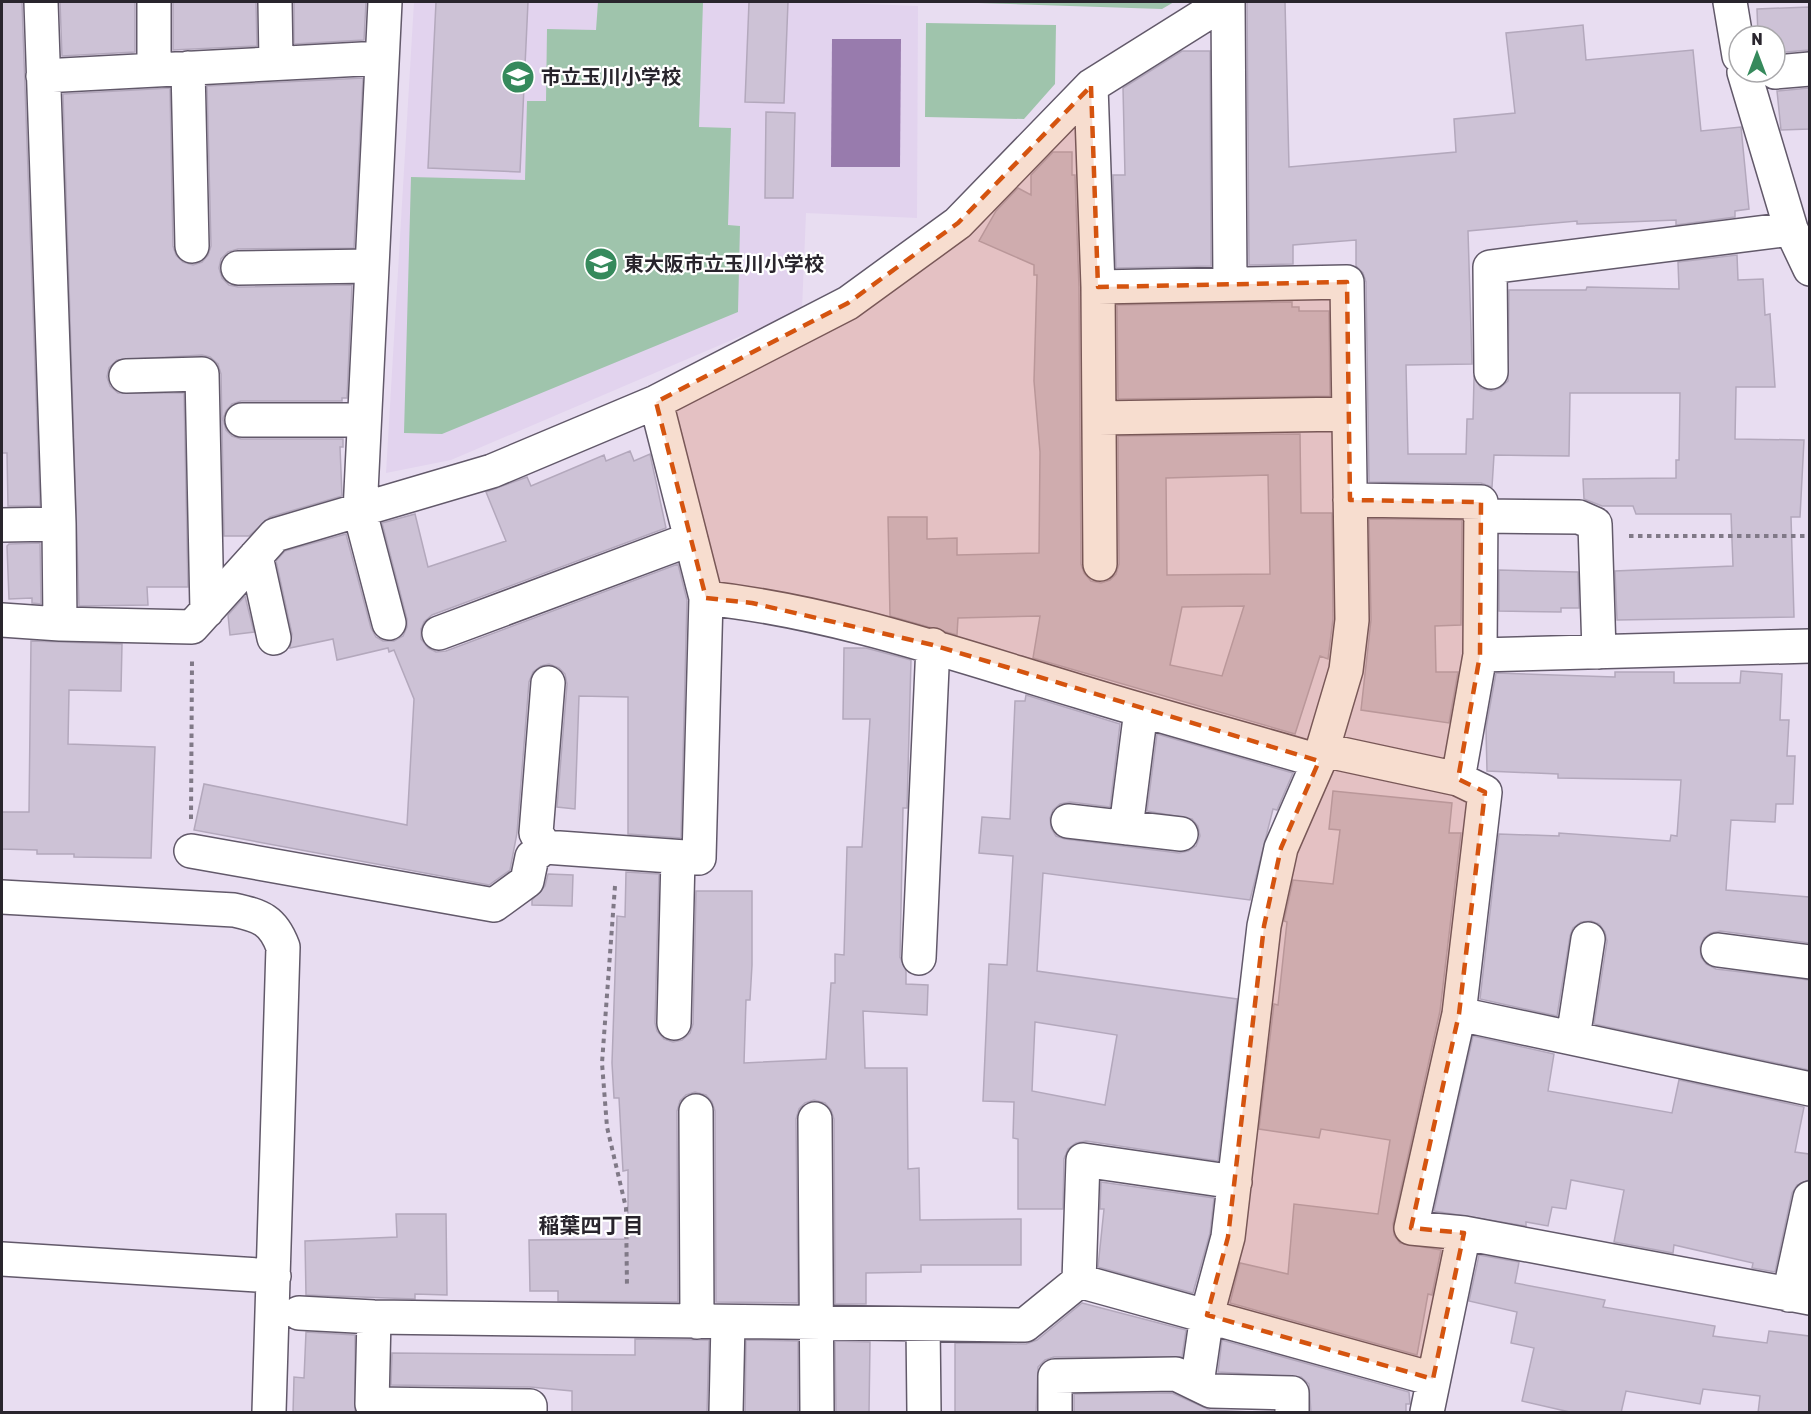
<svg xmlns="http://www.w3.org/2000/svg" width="1811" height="1414" font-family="Rubik,'Noto Sans JP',sans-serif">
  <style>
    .built { fill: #e2d3ee }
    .green { fill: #9fc4ac }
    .water { fill: #987bad }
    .building { fill: #cdc2d6; stroke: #b3a8bc; stroke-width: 1.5; fill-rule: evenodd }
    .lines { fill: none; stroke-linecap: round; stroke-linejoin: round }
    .minor-casing { stroke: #62596a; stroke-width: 36 }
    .path { stroke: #807987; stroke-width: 4; stroke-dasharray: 4.5 4.5; stroke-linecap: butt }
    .minor { stroke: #fff; stroke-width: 33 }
    .marked { fill: #d5540f; fill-opacity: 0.2; stroke: #d5540f; stroke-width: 4.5; stroke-dasharray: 12 8; stroke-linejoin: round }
    .labels { text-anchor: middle; stroke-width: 4.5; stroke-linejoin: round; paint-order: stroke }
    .poi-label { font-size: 20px; font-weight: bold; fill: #29252d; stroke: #fff; text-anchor: start }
    .neighbourhood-label { font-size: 21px; font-weight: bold; fill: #29252d; stroke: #fff }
  </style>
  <rect width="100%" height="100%" fill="#e8ddf1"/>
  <!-- built -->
  <path class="built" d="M414,2H815L918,6L917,218L806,213L802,310L451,460L386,473Z"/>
  <!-- green -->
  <path class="green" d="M598,2H703L699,127L731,128L728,225L740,226L738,312L442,434L404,433L411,177L525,180L527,101H546L547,29L596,30Z
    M946,2H1174L1162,9Z
    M926,23L1056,25L1055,84L1024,119L925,117Z"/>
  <!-- water -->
  <path class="water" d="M832,39H901L900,167H831Z"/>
  <!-- building -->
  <path class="building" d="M2,2H22L40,506H8L7,453H2Z
    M60,2H135V52L62,56Z
    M173,2H256L257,46L173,50Z
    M294,2H366L364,40L294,44Z
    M436,2H528L520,172L428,168Z
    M749,2H788L784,103L745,102Z
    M1247,2H1285L1289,167L1456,152L1454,119L1515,113L1506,33L1583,25L1586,60L1693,50L1701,131L1741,127L1749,209L1735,211V217L1676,225V220L1577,224V221L1468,231L1472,364L1406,365L1408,454H1466L1467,419H1473L1474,378L1481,388L1491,391L1500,388L1508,381L1509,290H1586L1587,287L1679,289L1678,262L1737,255L1738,280L1763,279L1765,315L1770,314L1775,387H1736L1735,439L1804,440L1800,517H1791L1794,617L1617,620L1615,571L1733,566L1731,514H1636L1633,506H1602L1584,499L1583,479L1676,478V460H1679L1680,393H1570L1569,456L1494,455L1492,487L1481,483L1369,482L1366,282L1363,273L1356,266V240L1293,245V264L1249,265Z
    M1809,7V50L1775,53V36H1758L1757,9Z
    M1182,51H1210L1211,266L1116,268L1113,175H1125L1123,88Z
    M363,78L354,248L238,249L228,252L221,259L219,268L222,278L229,285L238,287L352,285L347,398H342V401H241L232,404L226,411L223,419L226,430L232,436L241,439H343V447H340L342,496L270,517L249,536H224L221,374L218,364L210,357L202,355L117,360L109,368L107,377L110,386L118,393H184L188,587H147L148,605L79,606L63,94L170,88L173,246L176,255L183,262L193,265L202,262L208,255L211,246L207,86Z
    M1809,88V129L1781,130L1777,91Z
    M766,112L795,113L793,198H765Z
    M1053,152H1072V175H1075L1079,287L1081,564L1084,573L1091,581L1101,583L1110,580L1116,574L1119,564L1118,436L1300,434L1301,513H1332L1333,619L1328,659L1320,656L1295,734L1033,658L1040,616L958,618L957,635L890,616L888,517H927V539L957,538V555L1039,553L1040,452L1034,381L1037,275H1034V265L979,241L996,211L1018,188L1031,195V175ZM1268,475L1270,574L1167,575L1166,478ZM1244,606L1222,676L1170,665L1182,607Z
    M1292,302V307H1299V311H1329L1330,396L1118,399L1117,305Z
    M630,451L634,461L650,454L666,528L432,615L424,622L421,629V639L428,648L436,652L446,651L678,564L687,600L681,838L628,834V697L579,696L575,809L557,807L567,684L565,674L559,668L549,664L541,666L533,672L529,682L517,833L510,870L489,885L194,830L204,784L407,825L414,699L394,650L389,652L388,648L337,660L333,639L290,648L292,634L276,561L285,551L346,534L371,628L376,637L383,641H394L403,636L407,627V619L382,523L415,514L428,567L506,541L486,492L527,477L531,486L604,455L606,461Z
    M1369,519L1462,520L1461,625L1435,626L1436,672H1458L1449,723L1361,710L1371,620Z
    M40,543L41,604L32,603V598L9,599L7,546L9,544Z
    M1499,570L1578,572L1579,608H1561V612L1499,611Z
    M245,596L254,632L230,635L228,615Z
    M31,641L122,644L121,691L69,690L68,744L155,747L151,858L74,857V854H37V850L2,849V812H29Z
    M844,648H866L911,660L907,808H903L900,957L906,971V984L928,985L927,1015L863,1011L865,1068H907L908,1169L919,1168L920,1220L1021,1219V1265H921V1272L866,1273V1304H835L834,1119L831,1110L825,1103L814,1100L805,1103L799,1109L796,1119L798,1303L716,1302L715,1111L712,1102L706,1095L695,1092L686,1095L680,1101L677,1111L678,1302L558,1301V1291H530L529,1240L628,1239V1170L623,1171L619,1098H614L612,1063L617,916L625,917L626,872L659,874L655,1023L657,1031L664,1039L673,1042L682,1040L690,1033L693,1024L696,891H752V965L750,1000H746L744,1063L826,1059L831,983H835V954L844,955L847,847H862L870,719H843Z
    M1741,671L1782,674L1780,720H1789L1787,756H1795L1793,804H1776L1775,822L1731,820L1726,890L1809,897V943L1720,931L1711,933L1704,938L1700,947L1701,957L1706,964L1716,969L1809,980V1070L1594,1024L1607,941L1605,932L1599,924L1591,921L1581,922L1573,928L1570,936L1557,1016L1480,999L1499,834L1559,836V833L1670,841L1671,835L1677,836L1681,780L1558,778V774L1487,771L1486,728L1496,673L1615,677V672H1674V683H1740Z
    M1026,695L1120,724L1110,807L1070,802L1060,804L1053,810L1050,818L1051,828L1056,836L1065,839L1179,853L1188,851L1196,846L1200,836L1198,826L1192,819L1147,811L1157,734L1293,773L1277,810L1273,809L1250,900L1043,873L1037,971L1237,999L1218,1161L1086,1141L1076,1143L1068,1149L1064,1159L1063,1209H1018V1139L1013,1138L1014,1102L983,1101L989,964L1007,965L1013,856L979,853L982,817L1010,819L1015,701H1025ZM1035,1022L1117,1035L1105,1105L1032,1091Z
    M1333,791L1452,803L1449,833H1461L1440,1011L1393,1224L1394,1235L1400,1243L1441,1250L1432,1295L1428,1294L1417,1355L1230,1303L1240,1263L1288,1274L1294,1204L1378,1214L1390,1140L1321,1129L1319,1138L1259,1129L1274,1004L1278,1005L1287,922L1284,921L1293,880L1333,884L1340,830L1329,829Z
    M548,874L573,875L572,906L532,905V900L545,886Z
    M1473,1036L1554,1054L1548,1091L1672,1113L1679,1080L1804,1107L1795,1152L1809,1154V1180L1797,1185L1792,1193L1775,1272L1752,1268L1753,1263L1674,1245L1673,1253L1614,1242L1624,1190L1571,1180L1566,1209L1552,1207L1548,1226L1526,1222V1226L1434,1211Z
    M1101,1182L1214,1198L1210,1233L1193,1293L1098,1267L1104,1209H1100Z
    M396,1214H446L447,1295L415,1294V1299L306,1295L305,1241L397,1237Z
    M1479,1255L1519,1262L1515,1283L1605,1300L1603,1307L1715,1326L1713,1336L1767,1343L1769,1331L1809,1336V1413H1758L1760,1396L1703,1389L1700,1404L1626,1391L1621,1413H1574L1522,1401L1534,1348L1511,1343L1517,1312L1469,1301Z
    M1082,1303L1186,1330L1182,1357H1054L1045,1360L1038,1367L1036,1413H955V1343L1026,1344L1037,1340Z
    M306,1332L355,1335V1413H293L294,1377L304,1378Z
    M635,1339L709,1340L707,1413H572V1391L530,1387L391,1385L392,1353L635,1355Z
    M746,1340L798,1341V1413H745Z
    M1222,1340L1409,1392L1410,1404H1406V1413H1311L1309,1384L1301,1377L1218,1372Z
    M835,1341L870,1342L869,1413H836Z
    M1172,1393L1210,1410L1273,1413H1074V1394Z"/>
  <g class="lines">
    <!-- minor casing -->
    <g class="minor-casing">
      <path id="minor" d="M41,2L59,524L60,624L192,627L275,535L492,471L656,402L848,303L958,223L1091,86L1225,2
        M154,2V70
        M275,2L276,63
        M385,2L360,512L389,623
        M1228,2L1230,284
        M1730,2L1739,56
        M188,68L192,246
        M1744,72L1791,229
        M1775,72L1810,69
        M43,76L381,58
        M1091,86L1098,287L1100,564
        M238,268L371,266
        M1098,287L1347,282L1352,620L1346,670L1319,761L1281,848L1264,926L1228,1237L1207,1315L1197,1384
        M1491,372L1490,267L1791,229L1810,269
        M126,376L202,374L207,611
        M656,402L706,598C836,612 960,656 1084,693C1162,717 1241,738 1319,761
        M1099,418L1349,414
        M242,420H364
        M1350,500L1481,502L1480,655L1458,779
        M1480,516L1579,517L1595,524L1599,652
        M2,525L59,524
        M256,556L274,638
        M2,620L60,624
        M439,633L691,539
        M1480,655L1810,646
        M548,683L536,833L545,847L699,858L706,598
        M1323,750L1458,779L1485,792L1459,1014L1411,1228L1464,1233L1810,1298
        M1068,821L1181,834
        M1126,828L1141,710
        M191,851L494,905L527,881L532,857L545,847
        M2,897L234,910C261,916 273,920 283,947L269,1412
        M1718,950L1810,962
        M919,958L933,645
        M1459,1014L1810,1089
        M674,1023L678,857
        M1573,1038L1588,939
        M696,1111L697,1322
        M815,1119L817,1412
        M2,1259L274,1276
        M1079,1281L1083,1160L1235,1182
        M1789,1295L1810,1198
        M299,1313L374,1317L1025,1325L1079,1281L1433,1379
        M374,1317L372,1404L530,1406V1412
        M923,1324L924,1412
        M726,1412L728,1322
        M1055,1412V1376L1176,1374L1211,1391L1292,1393V1412
        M1427,1412L1464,1233"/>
    </g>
    <!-- path -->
    <path class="path" d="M1629,536H1810
      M191,819L192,661
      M615,886L602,1063L607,1127L626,1208L627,1287"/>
    <!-- minor -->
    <use href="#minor" class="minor"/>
  </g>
  <!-- marked area -->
  <path class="marked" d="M1091,86L1098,287L1347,282L1350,500L1481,502L1480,655L1458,779L1485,792L1459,1014L1411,1228L1464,1233L1433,1379L1207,1315L1228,1237L1264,926L1281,848L1319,761L933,645L752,603L706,598L656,402L848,303L958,223Z"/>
  <!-- icons -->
  <defs>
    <g id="school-disc" transform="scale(1.725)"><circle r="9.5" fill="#368a5c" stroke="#fff"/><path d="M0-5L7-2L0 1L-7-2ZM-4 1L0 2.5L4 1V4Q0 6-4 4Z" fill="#fff"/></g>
  </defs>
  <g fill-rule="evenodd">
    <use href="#school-disc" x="518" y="77"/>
    <use href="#school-disc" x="601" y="264"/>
  </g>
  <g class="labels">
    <!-- poi labels -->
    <g class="poi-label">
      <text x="541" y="84">市立玉川小学校</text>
      <text x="624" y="271">東大阪市立玉川小学校</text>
    </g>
    <!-- neighbourhood labels -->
    <g class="neighbourhood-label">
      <text x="591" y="1233">稲葉四丁目</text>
    </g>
  </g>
  <!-- border -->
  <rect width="1811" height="1414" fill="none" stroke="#29252d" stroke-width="6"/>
  <!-- north arrow -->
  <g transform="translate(1757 54)"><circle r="28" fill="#ffffff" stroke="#a9a8ab" stroke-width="1.5"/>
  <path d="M0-4.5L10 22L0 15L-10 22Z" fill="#368a5c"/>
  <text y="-9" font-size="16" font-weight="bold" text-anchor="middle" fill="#29252d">N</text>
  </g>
</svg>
